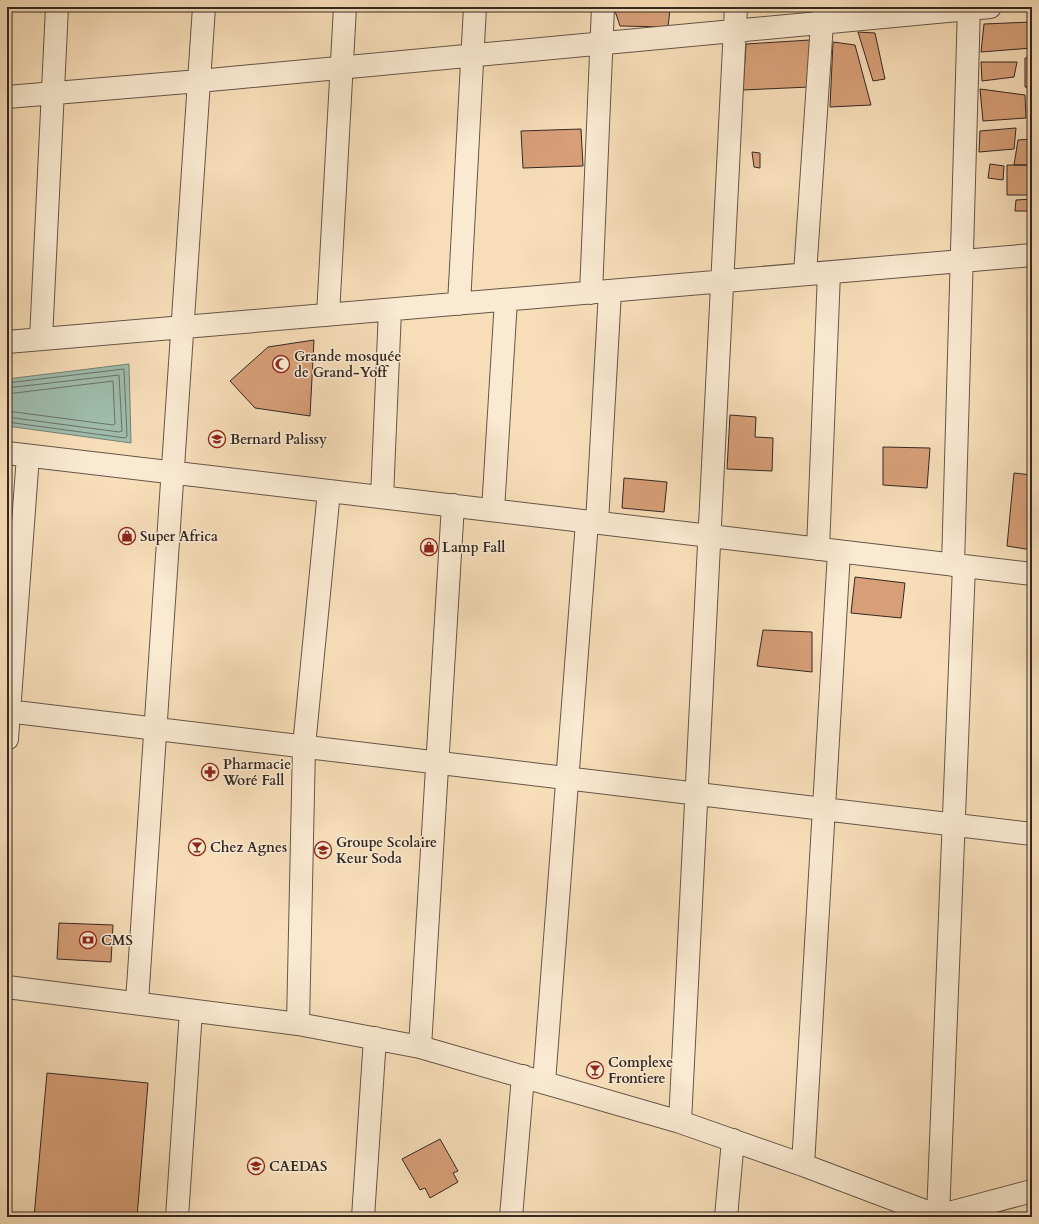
<svg xmlns="http://www.w3.org/2000/svg" width="1039" height="1224" font-family="Cardo,serif">
  <style>
    .water { fill: #9ebcac; stroke: #748175 }
    .lines { fill: none; stroke-linecap: round; stroke-linejoin: round }
    .shore { stroke: #6a7268; stroke-width: 1 }
    .building { fill: #d79f78; stroke: #352823 }
    .minor-casing { stroke: #665648; stroke-width: 24 }
    .minor { stroke: #faead2; stroke-width: 22 }
    .labels { text-anchor: middle; stroke-width: 3; stroke-linejoin: round; paint-order: stroke }
    .poi-label { font-size: 14px; font-weight: bold; fill: #352823; stroke: #faead2; text-anchor: start }
  </style>
  <rect width="100%" height="100%" fill="#f7deb9"/>
  <filter id="stains"><feTurbulence type="fractalNoise" baseFrequency=".005" numOctaves="4"/><feColorMatrix values="0 0 0 0 .2 0 0 0 0 .09 0 0 0 0 .02 0 0 0 .5 -.17"/></filter>
  <radialGradient id="worn" r=".72"><stop offset=".6" stop-color="#630" stop-opacity="0"/><stop offset="1" stop-color="#630" stop-opacity=".3"/></radialGradient>
  <!-- water -->
  <path class="water" d="M129,364L131,443L7,426V379Z"/>
  <g class="lines">
    <!-- shore -->
    <path class="shore" d="M7,383L124,369L127,436L125,438L7,422
      M7,388L119,375L122,431L119,432L7,417
      M7,394L113,381L115,424L113,425L7,411"/>
  </g>
  <!-- building -->
  <path class="building" d="M670,10L668,27L620,26L615,11Z
    M1032,22V48L981,52L984,24Z
    M858,32L875,33L885,79L873,81Z
    M810,40L809,87L743,90L746,44Z
    M833,42L855,45L871,105L830,107Z
    M1032,57V88L1025,87V58Z
    M981,62H1017L1014,77L982,81Z
    M980,89L1025,95L1026,118L983,121Z
    M1016,128L1014,149L979,152L980,131Z
    M581,129L583,166L523,168L521,131Z
    M1032,139V165H1014L1018,140Z
    M752,152L760,153V168L754,167Z
    M990,164L1004,166L1003,180L988,178Z
    M1007,165H1032V195H1007Z
    M1032,199V211H1015L1016,200Z
    M314,340L310,416L255,408L230,381L268,347Z
    M730,415L756,417L755,437L773,438L772,471L727,469Z
    M883,447L930,448L927,488L883,485Z
    M1014,473L1032,475V550L1007,546Z
    M624,478L667,482L664,512L622,508Z
    M855,577L905,583L901,618L851,613Z
    M763,630L812,632V672L757,666Z
    M59,923L113,925L111,962L57,959Z
    M47,1073L148,1083L137,1217H34Z
    M440,1139L458,1171L453,1173L458,1182L430,1198L425,1188L420,1190L402,1159Z"/>
  <g class="lines">
    <!-- minor casing -->
    <g class="minor-casing">
      <path id="minor" d="M7,97L199,81L990,7
        M805,274L823,8
        M591,293L603,7
        M459,304L475,7
        M328,315L345,7
        M41,339L57,7
        M7,342L1032,255
        M7,453L1032,574
        M382,497L390,310
        M493,510L506,300
        M597,523L610,291
        M818,549L829,273
        M953,565L969,7
        M7,711L1032,834
        M7,739L28,456
        M7,987L298,1024L420,1047L680,1122L803,1165L938,1216L1032,1191
        M137,1002L204,7
        M298,1024L304,746L329,491
        M420,1047L453,505
        M544,1082L587,522
        M680,1122L736,7
        M803,1165L839,552
        M938,1216L964,566
        M177,1217L191,1011
        M363,1217L375,1038
        M511,1217L523,1076
        M726,1217L733,1140"/>
    </g>
    <!-- minor -->
    <use href="#minor" class="minor"/>
  </g>
  <!-- icons -->
  <defs>
    <g id="mosque-ring" transform="scale(0.9)"><circle r="9.5" fill="#faead2" stroke="#8f2418" stroke-width="1.5"/><path d="M3.5-4.9A6 6 0 1 0 3.5 4.9A5 5 0 1 1 3.5-4.9Z" fill="#8f2418"/></g>
    <g id="school-ring" transform="scale(0.9)"><circle r="9.5" fill="#faead2" stroke="#8f2418" stroke-width="1.5"/><path d="M0-5L7-2L0 1L-7-2ZM-4 1L0 2.5L4 1V4Q0 6-4 4Z" fill="#8f2418"/></g>
    <g id="shop-ring" transform="scale(0.9)"><circle r="9.5" fill="#faead2" stroke="#8f2418" stroke-width="1.5"/><path d="M-5-2.5h2.3a2.7 3.5 0 0 1 5.4 0H5L5.5 6h-11ZM-1.5-2.5h3a1.5 2.3 0 0 0-3 0Z" fill="#8f2418"/></g>
    <g id="pharmacy-ring" transform="scale(0.9)"><circle r="9.5" fill="#faead2" stroke="#8f2418" stroke-width="1.5"/><path d="M-2-6h4v4h4v4h-4v4h-4v-4h-4v-4h4Z" fill="#8f2418"/></g>
    <g id="bar-ring" transform="scale(0.9)"><circle r="9.5" fill="#faead2" stroke="#8f2418" stroke-width="1.5"/><path d="M-6-5H6L.8 .8V4.5H3.5V6h-7V4.5H-.8V.8Z" fill="#8f2418"/></g>
    <g id="bank-ring" transform="scale(0.9)"><circle r="9.5" fill="#faead2" stroke="#8f2418" stroke-width="1.5"/><path d="M-6-4H6V4H-6ZM0-2.3a2.3 2.3 0 1 0 0 4.6a2.3 2.3 0 1 0 0-4.6Z" fill="#8f2418"/></g>
  </defs>
  <g fill-rule="evenodd">
    <use href="#mosque-ring" x="281" y="364"/>
    <use href="#school-ring" x="217" y="439"/>
    <use href="#shop-ring" x="127" y="536"/>
    <use href="#shop-ring" x="429" y="547"/>
    <use href="#pharmacy-ring" x="210" y="772"/>
    <use href="#bar-ring" x="197" y="847"/>
    <use href="#school-ring" x="323" y="850"/>
    <use href="#bank-ring" x="88" y="940"/>
    <use href="#bar-ring" x="595" y="1070"/>
    <use href="#school-ring" x="256" y="1166"/>
  </g>
  <g class="labels">
    <!-- poi labels -->
    <g class="poi-label">
      <text x="294" y="361">Grande mosquée<tspan x="294" dy="16">de Grand-Yoff</tspan></text>
      <text x="230" y="444">Bernard Palissy</text>
      <text x="140" y="541">Super Africa</text>
      <text x="442" y="552">Lamp Fall</text>
      <text x="223" y="769">Pharmacie<tspan x="223" dy="16">Woré Fall</tspan></text>
      <text x="336" y="847">Groupe Scolaire<tspan x="336" dy="16">Keur Soda</tspan></text>
      <text x="210" y="852">Chez Agnes</text>
      <text x="101" y="945">CMS</text>
      <text x="608" y="1067">Complexe<tspan x="608" dy="16">Frontiere</tspan></text>
      <text x="269" y="1171">CAEDAS</text>
    </g>
  </g>
  <!-- margin -->
  <rect width="1039" height="1224" fill="none" stroke="#f7deb9" stroke-width="24"/>
  <rect x="8" y="8" width="1023" height="1208" fill="none" stroke="#352823" stroke-width="2"/>
  <rect x="12" y="12" width="1015" height="1200" fill="none" stroke="#352823"/>
  <rect width="100%" height="100%" filter="url(#stains)"/>
  <rect width="100%" height="100%" fill="url(#worn)"/>
</svg>
